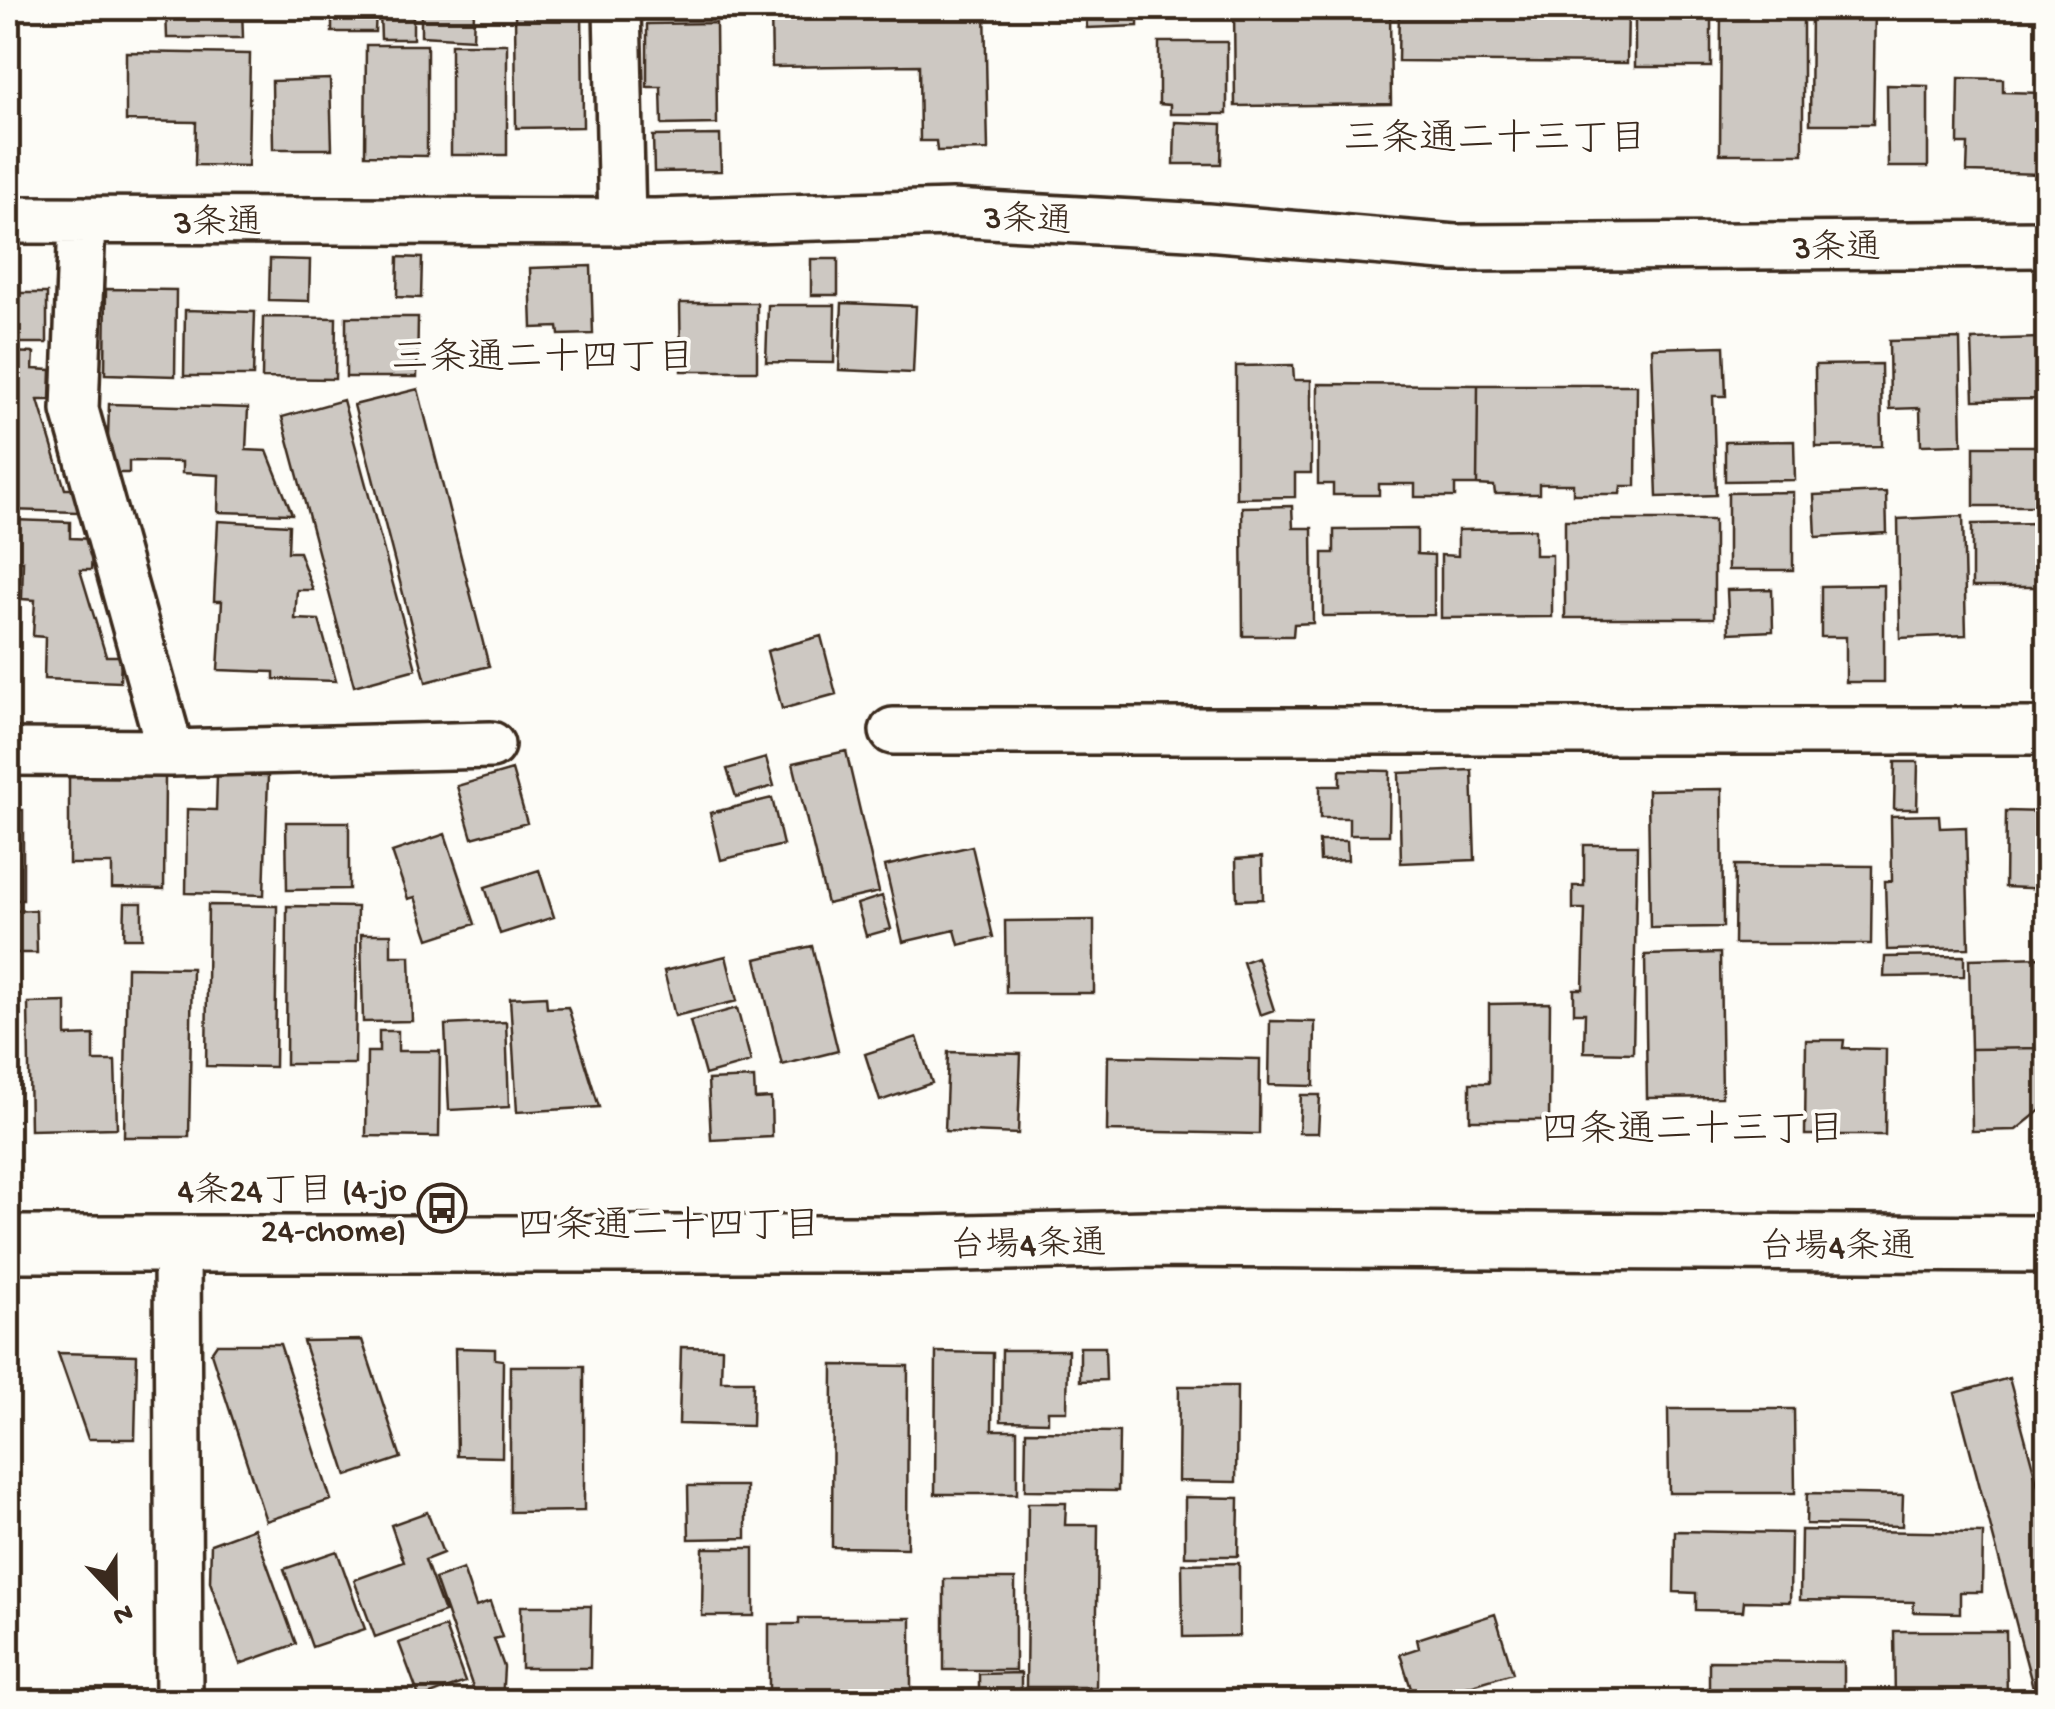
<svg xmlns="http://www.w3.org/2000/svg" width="2055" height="1709" font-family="'Gochi Hand','Klee One',sans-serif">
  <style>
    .building { fill: #cdc8c2; stroke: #3b2a1e; stroke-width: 2.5 }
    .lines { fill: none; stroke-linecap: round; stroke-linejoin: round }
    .minor-casing { stroke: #3b2a1e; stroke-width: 52 }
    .tertiary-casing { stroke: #3b2a1e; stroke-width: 62 }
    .minor { stroke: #fdfcf7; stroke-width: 45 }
    .tertiary { stroke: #fdfcf7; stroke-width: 55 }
    .labels { text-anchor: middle; stroke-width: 8; stroke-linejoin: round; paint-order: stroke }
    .street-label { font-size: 35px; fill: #3b2a1e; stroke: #fdfcf7 }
    .poi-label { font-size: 35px; fill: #3b2a1e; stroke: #fdfcf7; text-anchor: end }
    .neighbourhood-label { font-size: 38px; fill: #3b2a1e; stroke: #fdfcf7 }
  </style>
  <rect width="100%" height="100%" fill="#fdfcf7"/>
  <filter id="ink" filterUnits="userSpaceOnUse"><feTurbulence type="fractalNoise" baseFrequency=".01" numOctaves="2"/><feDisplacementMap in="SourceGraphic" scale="20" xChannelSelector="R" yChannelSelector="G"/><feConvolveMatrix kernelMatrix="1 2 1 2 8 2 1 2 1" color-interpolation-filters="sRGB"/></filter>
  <g filter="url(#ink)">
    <!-- building -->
    <path class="building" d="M166,8H242L243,38H167Z
      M332,8H376L375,32H332Z
      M515,8H582L583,127L516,128Z
      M771,8H985L988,150L937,151L936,141H920L919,65L772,67Z
      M1086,8H1138V26L1087,28Z
      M1390,8L1391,104L1235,106L1234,9Z
      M1399,8H1628L1627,63L1398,61Z
      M1711,8V67H1635V9Z
      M1721,8H1803V154H1720Z
      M1811,8H1875L1873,124H1810Z
      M421,9L474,11L473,39L421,36Z
      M380,12L413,13V39H381Z
      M716,23L717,124L662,125L661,87H647V24Z
      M1159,42H1227V114H1170V105L1159,104Z
      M451,44H507V155H451Z
      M366,45H427V156L365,155Z
      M126,52L250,54L248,166L195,165L196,122L126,121Z
      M1959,78L2003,79V92L2045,93L2043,174L1967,172L1968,144H1958Z
      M330,79L332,149H273L272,81Z
      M1887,85L1928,86V167H1888Z
      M1175,122L1222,124L1221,164H1174Z
      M720,135L721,171L654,172L653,136Z
      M398,257L422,258L421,298L397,297Z
      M270,259L310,260L309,301L269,300Z
      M811,259H838V295H811Z
      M591,266L593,334L559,335L558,327L532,328L530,268Z
      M106,289L176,290L175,376L105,374Z
      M8,293H47V343H8Z
      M680,303H757V371H681Z
      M842,303L916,306L913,373L839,370Z
      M768,305H835L834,363L766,362Z
      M185,310L255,312L253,376H184Z
      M263,317L336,318L335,379L262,378Z
      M346,317H418L417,377H346Z
      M2040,338L2042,399L1974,400L1972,340Z
      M1960,339L1962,444L1921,445L1920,408L1890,409L1889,341Z
      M1724,346L1726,396H1713L1716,495L1657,497L1652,348Z
      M8,352L34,353L33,369L51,370L50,400H38L65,489H78V512L8,510Z
      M1881,364L1882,446L1816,447L1815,365Z
      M1293,365L1294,380H1311V473H1295V497L1236,498V366Z
      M1318,384L1478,385L1477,485H1455V497H1415V484H1379V495H1333V484H1318Z
      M1478,385H1637L1636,486H1621L1620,494H1573V484H1539V494H1495L1494,486L1477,485Z
      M418,389L489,666L426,682L354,405Z
      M343,400L416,669L354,686L282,417Z
      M109,404L248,408L246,450L267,451L292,514L218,512L219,475L182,473V462L129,461V473H107Z
      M1794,441L1795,480L1725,481V442Z
      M1974,446H2048V506H1974Z
      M1793,492V570H1728V493Z
      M1886,492L1887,533L1816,537L1814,495Z
      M1292,506L1293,528H1312L1313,623L1294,624L1293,636H1243L1242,507Z
      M1963,516L1966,635L1900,638L1898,519Z
      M13,520L70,522V538L93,539L91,570H80L106,656H121L120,682L44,679L45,637L33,636L35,600L22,599L23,561L12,560Z
      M1565,520H1714V618H1565Z
      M218,521L289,525L288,552H299L313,590H297L295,619L319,620L336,681L274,679V672L218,670L222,601H214Z
      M2048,523V587H1972V524Z
      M1417,529V554L1434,555V615L1323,616V553H1334V530Z
      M1535,529V555H1552V617L1441,618V555L1458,556V530Z
      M1884,585V682H1846V637H1821V586Z
      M1772,589L1773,631L1729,633L1727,590Z
      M821,636L836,694L782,709L767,651Z
      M846,751L879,892L827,904L793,763Z
      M766,758L774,786L736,797L727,769Z
      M1895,762H1918L1917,809H1894Z
      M512,770L527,823L472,838L457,786Z
      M1340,770L1390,771L1389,835H1349V818H1320V786H1340Z
      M1472,770L1475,860L1401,863L1399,773Z
      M217,775L268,776L264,895L186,893L187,809L216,810Z
      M69,777H165L164,889L112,888V864H69Z
      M1722,789L1723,927L1650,928L1648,790Z
      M772,798L783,845L721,860L710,813Z
      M8,810H23V900H8Z
      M2006,811L2048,812V889L2005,887Z
      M1939,815L1940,828L1966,827L1969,948L1887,950L1885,881H1892L1891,816Z
      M286,822H349V889L287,890Z
      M445,834L475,924L429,939L415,897L408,899L392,852Z
      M1319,841H1347L1348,860L1320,861Z
      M1584,845H1637L1633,1053L1584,1052L1585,1013H1574V989H1583L1585,909H1573V886H1584Z
      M972,846L993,937L959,945L955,930L903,942L885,866Z
      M1262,857L1263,899L1237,900L1236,859Z
      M1735,865L1872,866L1871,944H1734Z
      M539,870L554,917L500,934L485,887Z
      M882,896L891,929L866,936L857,904Z
      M125,903H142V938H124Z
      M208,905L277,906L275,1067L206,1066Z
      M287,906L357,907L355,1064H286Z
      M36,910L37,953H11L10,911Z
      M1094,920V993H1006L1005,921Z
      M361,934H391V956H410L412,1021L363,1022Z
      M812,946L838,1051L782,1065L756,959Z
      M1720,953L1722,1097L1647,1098L1645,955Z
      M726,956L737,1001L675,1016L664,971Z
      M1964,956V976L1884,977L1885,957Z
      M1257,957L1274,1010L1260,1015L1243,962Z
      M2045,957L2046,1048L1971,1049L1969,959Z
      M127,967L192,968L189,1137H124Z
      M546,996L547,1008L568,1007L599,1107L517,1112L510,998Z
      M66,1002V1036L94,1035V1061H115L117,1128L30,1130L28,1003Z
      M1550,1003L1549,1120H1470V1083H1489V1004Z
      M737,1008L751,1062L705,1075L690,1021Z
      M1270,1021L1315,1022L1314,1086L1269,1085Z
      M506,1022L509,1107L449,1110L445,1025Z
      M379,1031H398V1051H440L439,1137L366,1136L367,1052H379Z
      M917,1037L932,1083L880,1101L865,1054Z
      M1806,1040H1844L1843,1048L1886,1049L1885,1135H1805Z
      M2046,1048L2047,1105L2016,1130L1972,1131L1971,1049Z
      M948,1052L1021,1054L1018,1134L945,1131Z
      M1108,1056L1260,1059L1259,1134L1107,1131Z
      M754,1078L755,1099L771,1098L772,1137L711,1140L708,1080Z
      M1301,1095H1320L1318,1133H1299Z
      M362,1340L401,1458L347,1476L303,1341Z
      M217,1344H280L331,1500L266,1521L211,1353Z
      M681,1347L722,1348L721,1381H753L752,1426L679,1424Z
      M1080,1347H1105L1106,1380L1080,1381Z
      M455,1348L495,1349V1359L503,1360L502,1457L457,1456Z
      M1002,1350H1068L1067,1411H1048V1422L1001,1421Z
      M936,1352L993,1353L992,1430H1017V1494H935Z
      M58,1353L137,1355L135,1439H88Z
      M833,1365L908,1366L907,1548L832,1547Z
      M510,1366H584V1511L510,1512Z
      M2009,1378L2048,1523V1688L2034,1691L1955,1393Z
      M1179,1386H1237L1236,1482L1178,1481Z
      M1668,1409H1794L1795,1493H1669Z
      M1026,1431L1119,1432L1118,1491L1025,1490Z
      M688,1486H746V1538L689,1539Z
      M1807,1493L1903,1495L1902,1526L1806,1524Z
      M1185,1497L1239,1498L1238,1556H1185Z
      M1028,1503H1066L1065,1525H1098L1096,1687H1026Z
      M427,1512L443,1553L425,1560L444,1612L375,1637L354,1580L404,1562L391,1525Z
      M254,1528L296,1644L240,1664L210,1582L211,1544Z
      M1801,1530L1983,1533L1982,1592H1960V1613L1913,1612L1914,1602L1800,1600Z
      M1675,1531L1791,1533L1790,1602L1744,1601L1743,1611L1696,1610V1593L1674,1592Z
      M703,1548H754V1616H702Z
      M337,1551L365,1629L312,1647L284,1569Z
      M1239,1563V1636L1183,1637L1182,1564Z
      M463,1569L476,1607L490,1602L502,1637L494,1639L504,1667L502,1702H478L435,1579Z
      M944,1579H1015V1670H944Z
      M521,1606H591L590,1668H521Z
      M1495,1614L1513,1673L1433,1697L1432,1689L1413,1695L1400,1654L1419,1648L1417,1639Z
      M799,1618H911V1702H769V1624H799Z
      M445,1627L465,1682L420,1699L399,1643Z
      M1894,1631H2006L2007,1702H1895Z
      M1709,1661L1844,1662V1702H1709Z
      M1021,1673V1702H979V1674Z
      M225,1692H274V1702H225Z"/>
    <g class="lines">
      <!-- minor casing -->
      <g class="minor-casing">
        <path id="minor" d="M617,8L622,221
          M8,220L655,222L952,213L1207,227L1455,248L2048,244
          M82,220L75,410L171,753
          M893,731H2048
          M8,752L171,753L491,745
          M177,1243L179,1702"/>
      </g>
      <!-- tertiary casing -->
      <g class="tertiary-casing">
        <path id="tertiary" d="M8,1244H920L1148,1239L2048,1244"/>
      </g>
      <!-- minor -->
      <use href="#minor" class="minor"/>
      <!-- tertiary -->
      <use href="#tertiary" class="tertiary"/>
    </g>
  </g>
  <!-- icons -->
  <defs>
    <g id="bus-ring" transform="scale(2.5)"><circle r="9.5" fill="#fdfcf7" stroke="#3b2a1e" stroke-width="1.5"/><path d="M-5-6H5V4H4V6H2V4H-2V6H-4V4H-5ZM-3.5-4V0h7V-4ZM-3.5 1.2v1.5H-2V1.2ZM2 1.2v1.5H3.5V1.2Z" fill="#3b2a1e"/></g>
  </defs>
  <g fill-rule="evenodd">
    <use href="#bus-ring" x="442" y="1208"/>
  </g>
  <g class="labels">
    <!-- street labels -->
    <g class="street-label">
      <text transform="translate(1028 217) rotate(3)" y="12">3条通</text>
      <text x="218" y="232">3条通</text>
      <text x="1837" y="257">3条通</text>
      <text transform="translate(1028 1242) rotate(-1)" y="12">台場4条通</text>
      <text x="1837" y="1256">台場4条通</text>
    </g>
    <!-- poi labels -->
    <g class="poi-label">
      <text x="407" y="1200">4条24丁目 (4-jo<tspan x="407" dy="40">24-chome)</tspan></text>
    </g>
    <!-- neighbourhood labels -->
    <g class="neighbourhood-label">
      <text x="1495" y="149">三条通二十三丁目</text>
      <text x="543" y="368">三条通二十四丁目</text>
      <text x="1693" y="1140">四条通二十三丁目</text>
      <text x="669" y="1236">四条通二十四丁目</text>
    </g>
  </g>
  <!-- margin -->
  <rect width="2055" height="1709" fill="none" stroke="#fdfcf7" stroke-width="40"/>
  <rect x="20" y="20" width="2015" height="1669" fill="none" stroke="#3b2a1e" stroke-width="4" filter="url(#ink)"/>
  <!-- north arrow -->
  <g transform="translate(115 1594) rotate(158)" stroke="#fdfcf7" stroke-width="8" paint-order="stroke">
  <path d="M0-8L18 38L0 25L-18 38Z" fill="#3b2a1e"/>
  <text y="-15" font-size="28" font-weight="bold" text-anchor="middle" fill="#3b2a1e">N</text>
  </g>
</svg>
